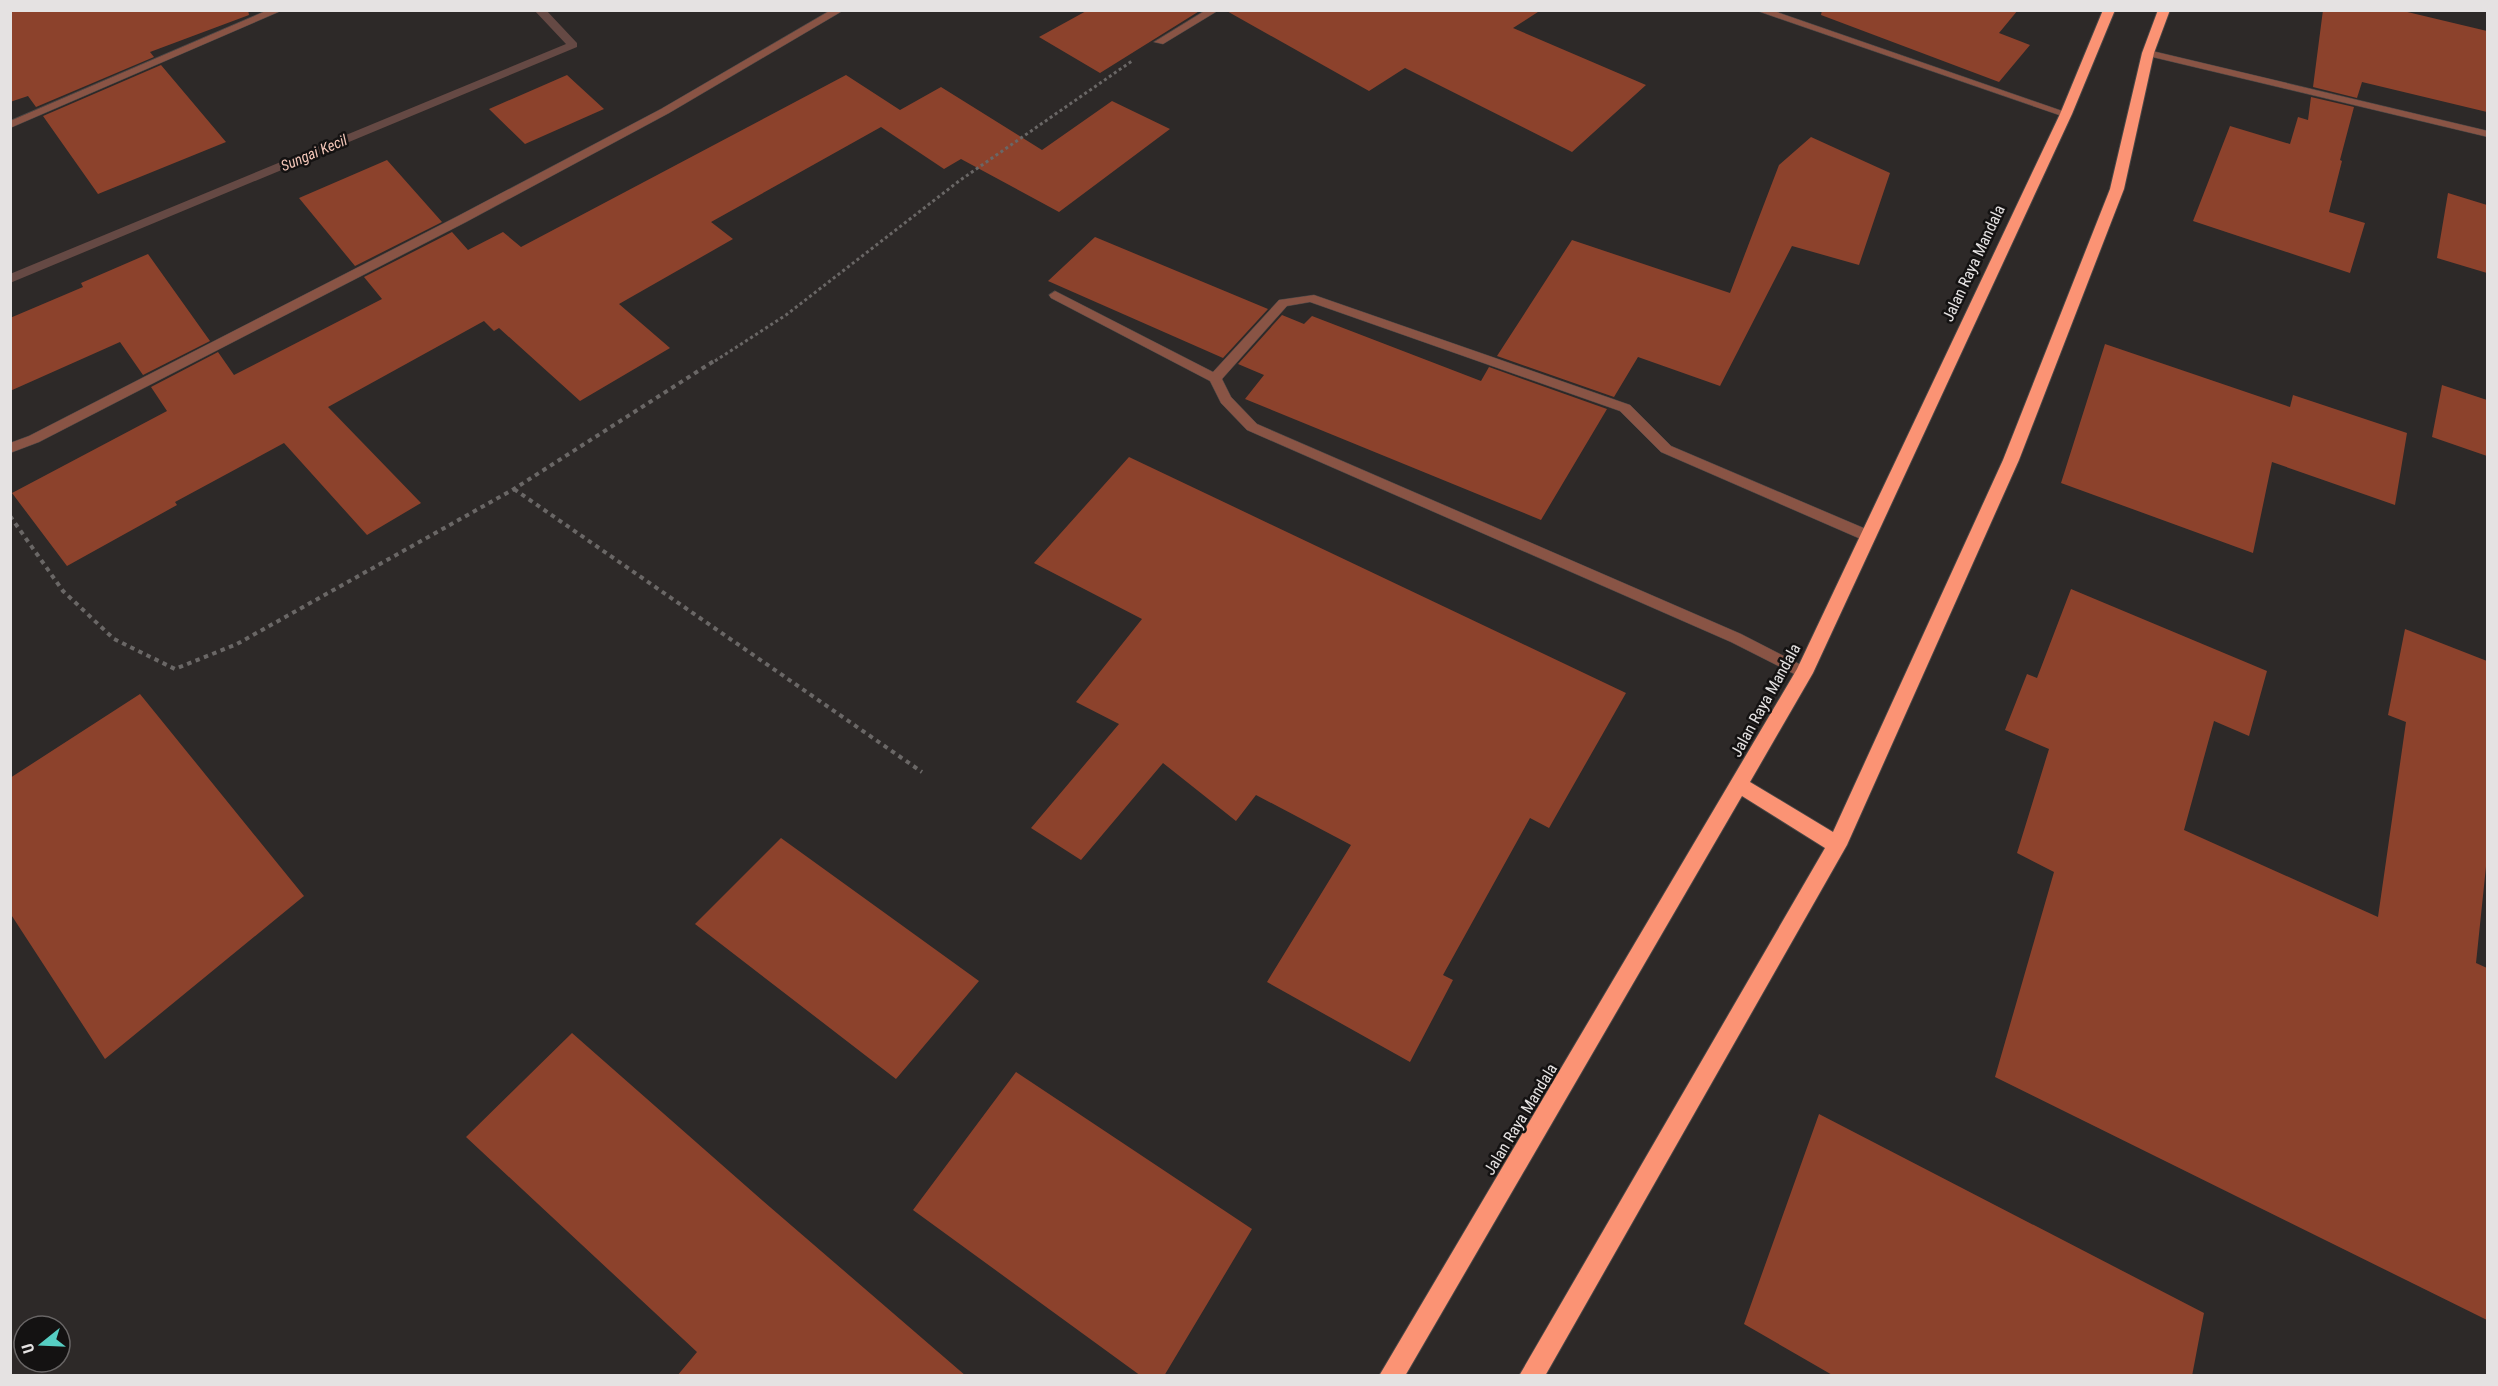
<svg xmlns="http://www.w3.org/2000/svg" width="2498" height="1386" font-family="'Roboto Condensed',sans-serif">
  <style>
    .lines { fill: none; stroke-linecap: round; stroke-linejoin: round }
    .stream { fill: #654944; fill-rule: evenodd }
    .building { fill: #8c422c }
    .lane-casing { stroke: #4a4746; stroke-width: 1 }
    .street-casing { stroke: #4a4746; stroke-width: 1 }
    .highway-casing { stroke: #4a4746; stroke-width: 2 }
    .path-far1 { stroke: #6a6766; stroke-width: 3; stroke-dasharray: 3 3; stroke-linecap: butt }
    .path { stroke: #6a6766; stroke-width: 4; stroke-dasharray: 4.5 4.5; stroke-linecap: butt }
    .lane { fill: #895445; fill-rule: evenodd }
    .street { fill: #895445; fill-rule: evenodd }
    .highway { fill: #fb9374; fill-rule: evenodd }
    .labels { text-anchor: middle; stroke-width: 5; stroke-linejoin: round; paint-order: stroke }
    .far-water-label { font-size: 15px; font-style: italic; fill: #f2c5b7; stroke: #141212 }
    .street-label { font-size: 16px; fill: #e5e2e2; stroke: #141212 }
  </style>
  <rect width="100%" height="100%" fill="#2d2928"/>
  <g class="lines">
    <!-- stream -->
    <path class="stream" d="M534,10H546L577,43V47L10,283V274L566,44Z"/>
  </g>
  <!-- building -->
  <path class="building" d="M10,10H248L249,15L150,52L154,57L36,107L28,96L10,102Z
    M1088,10H1201L1100,73L1039,37Z
    M1225,10H1541L1513,28L1646,85L1572,152L1405,68L1369,91Z
    M1822,10H2018L1999,33L2030,45L1999,82L1821,15Z
    M2323,10H2399L2487,31V112L2362,82L2357,98L2313,87Z
    M161,65L226,142L98,194L43,116Z
    M567,75L604,109L525,144L489,109Z
    M846,75L900,110L941,87L1042,150L1112,101L1170,129L1059,212L961,159L944,169L881,127L711,222L733,239L619,304L670,348L580,401L499,328L494,331L484,321L328,407L421,503L367,535L284,443L175,502L177,505L67,566L12,493L167,411L151,387L218,352L234,375L382,299L364,277L452,232L468,250L503,232L521,247Z
    M2311,97L2354,107L2340,160L2342,161L2329,212L2365,223L2350,273L2193,221L2230,126L2290,144L2298,117L2308,120Z
    M1811,137L1890,173L1859,265L1792,246L1720,386L1638,357L1614,397L1497,356L1572,240L1730,293L1779,165Z
    M387,160L442,222L355,266L299,198Z
    M2448,193L2487,205V273L2437,258Z
    M1095,237L1268,309L1223,358L1048,281Z
    M148,254L210,341L143,375L120,342L10,391V318L83,287L81,283Z
    M1282,315L1304,324L1312,316L1481,381L1489,367L1607,409L1541,520L1245,399L1264,375L1238,364Z
    M2105,344L2290,407L2293,395L2407,433L2395,505L2272,462L2253,553L2061,483Z
    M2442,385L2487,400V456L2432,437Z
    M1129,457L1626,693L1549,828L1530,818L1443,975L1453,980L1410,1062L1267,982L1351,845L1256,795L1236,821L1163,763L1081,860L1031,828L1119,724L1076,702L1142,619L1034,563Z
    M2071,589L2267,671L2249,736L2214,721L2184,830L2378,917L2406,722L2388,715L2405,629L2487,661V857L2476,963L2487,968V1320L1995,1077L2054,872L2017,853L2049,749L2005,730L2027,674L2037,678Z
    M140,694L304,896L105,1059L10,913V778Z
    M781,838L979,981L896,1079L695,924Z
    M572,1033L763,1201L966,1376H677L697,1352L466,1137Z
    M1016,1072L1252,1229L1164,1376H1141L913,1210Z
    M1819,1114L2204,1313L2192,1376H1834L1744,1324Z"/>
  <g class="lines">
    <!-- lane casing -->
    <g class="lane-casing">
      <path id="lane" d="M1055,291L1213,372L1279,300L1314,295L1630,405L1671,446L1873,532L1875,536L1868,541L1863,540L1661,452L1620,411L1310,302L1287,306L1222,379L1231,397L1257,424L1741,634L1809,669L1811,673L1809,677L1804,679L1731,642L1247,430L1221,403L1210,381L1051,298L1049,295Z"/>
    </g>
    <!-- street casing -->
    <g class="street-casing">
      <path id="street" d="M268,10H283L10,128V121Z
        M831,10H844L669,113L466,222L39,442L10,453V443L29,436L458,216L661,109Z
        M1206,10H1219L1163,44L1154,42Z
        M1755,10H1771L2071,114L2066,117L2062,116Z
        M2148,50L2488,131V137L2144,55V51Z"/>
    </g>
    <!-- highway casing -->
    <g class="highway-casing">
      <path id="highway" d="M2103,10H2115L2072,114L1813,673L1750,782L1833,832L2003,460L2110,189L2142,53L2158,10H2170L2154,53L2124,189L2019,460L1847,845L1545,1376H1519L1825,848L1742,796L1405,1376H1379L1797,669L2060,114Z"/>
    </g>
    <!-- path-far1 -->
    <path class="path-far1" d="M715,361L786,315L959,181L1132,61"/>
    <!-- path -->
    <path class="path" d="M514,489L922,772
      M10,516L63,591L114,639L175,669L237,644L514,489L717,359"/>
    <!-- lane -->
    <use href="#lane" class="lane"/>
    <!-- street -->
    <use href="#street" class="street"/>
    <!-- highway -->
    <use href="#highway" class="highway"/>
  </g>
  <g class="labels">
    <!-- far-water labels -->
    <g class="far-water-label">
      <text transform="translate(314 153) rotate(-23)" y="5">Sungai Kecil</text>
    </g>
    <!-- street labels -->
    <g class="street-label">
      <text transform="translate(1973 263) rotate(-65)" y="6">Jalan Raya Mandala</text>
      <text transform="translate(1765 700) rotate(-61)" y="6">Jalan Raya Mandala</text>
      <text transform="translate(1520 1119) rotate(-59)" y="6">Jalan Raya Mandala</text>
    </g>
  </g>
  <!-- border -->
  <rect width="2498" height="1386" fill="none" stroke="#e5e2e2" stroke-width="24"/>
  <!-- north arrow -->
  <g transform="translate(42 1344) rotate(252)"><circle r="28" fill="#141212" stroke="#686565" stroke-width="1.5"/>
  <path d="M0-4.5L10 22L0 15L-10 22Z" fill="#56cec3"/>
  <text y="-9" font-size="16" font-weight="bold" text-anchor="middle" fill="#e5e2e2">U</text>
  </g>
</svg>
